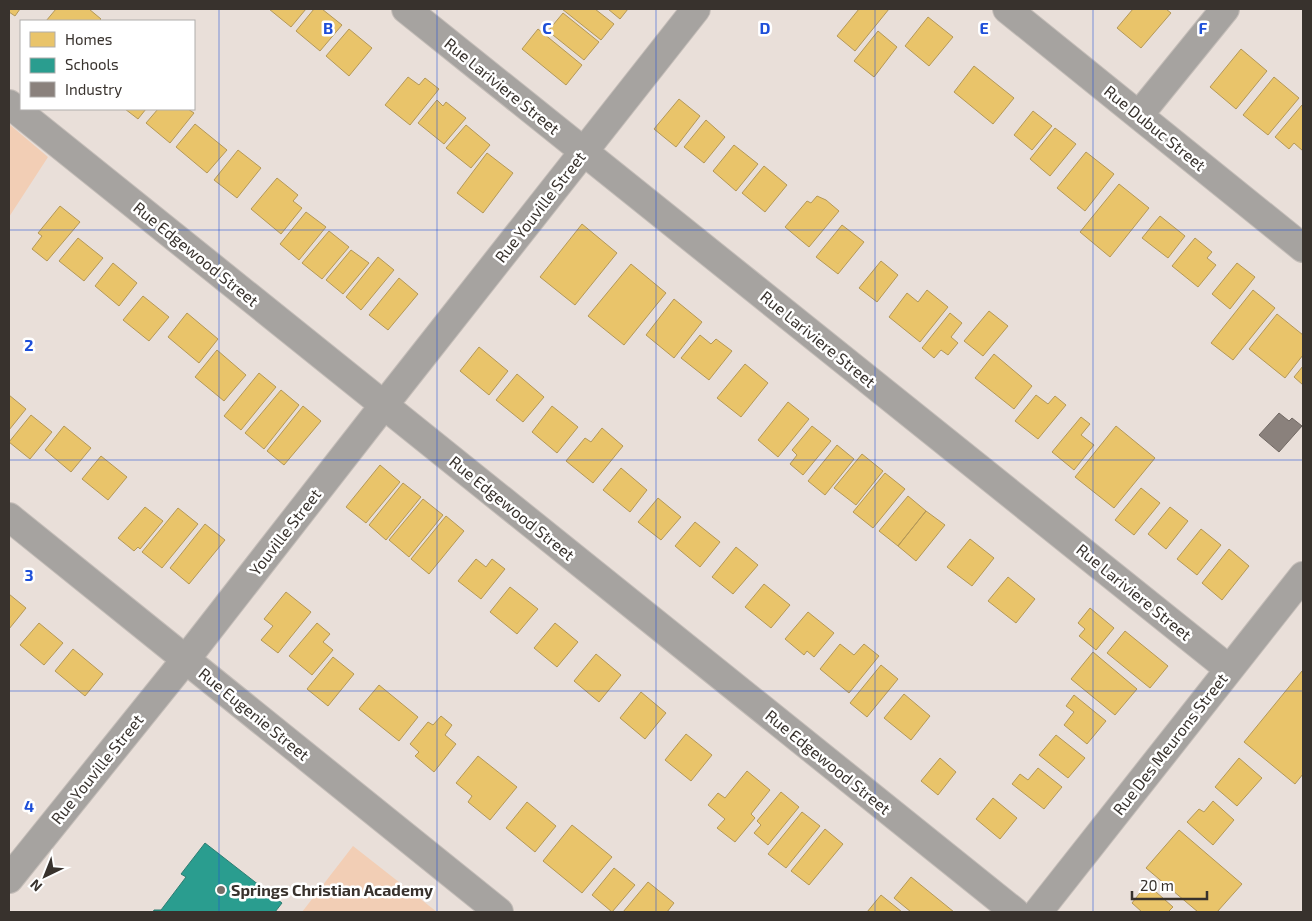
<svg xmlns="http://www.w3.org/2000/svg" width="1312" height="921" viewBox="0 0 1312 921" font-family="'Exo 2',sans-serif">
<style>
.green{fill:#f2ceb5}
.homes{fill:#e9c46a;stroke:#b49858}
.schools{fill:#2a9d8f;stroke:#2e7d72}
.industry{fill:#8a817c;stroke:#716964}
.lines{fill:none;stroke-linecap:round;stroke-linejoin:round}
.minor-casing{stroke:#c4bdb8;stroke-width:30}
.minor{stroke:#a6a3a0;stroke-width:28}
.grid{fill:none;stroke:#1d4ed8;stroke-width:1;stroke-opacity:0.55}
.poi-dot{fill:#766f69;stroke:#fff;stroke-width:2}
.labels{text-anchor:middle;stroke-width:5;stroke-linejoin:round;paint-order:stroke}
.street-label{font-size:16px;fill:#38322d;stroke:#fff}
.poi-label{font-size:16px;font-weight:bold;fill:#38322d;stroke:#fff;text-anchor:start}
.grid-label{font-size:16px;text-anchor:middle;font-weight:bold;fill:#1d4ed8;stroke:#fff;stroke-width:5;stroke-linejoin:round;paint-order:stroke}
</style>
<rect width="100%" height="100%" fill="#e9dfd9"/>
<path class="green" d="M9,124l39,33 -39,60z
M353,846l84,66h-135z"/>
<path class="homes" d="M9,9h11l-5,7 -6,-4z
M56,9h33l12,10 -2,2h-53z
M269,9h37l-15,18z
M314,9h8l20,16 -22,26 -24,-20z
M562,9h33l19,15 -13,16z
M608,9h20l-8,10z
M859,9h30l-34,42 -18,-15z
M1133,9h33l5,4 -30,35 -24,-20z
M563,13l36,29 -15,18 -36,-29z
M928,17l25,20 -24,29 -24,-20z
M349,29l23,19 -23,28 -23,-20z
M538,29l44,36 -16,20 -44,-36z
M878,31l19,16 -23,30 -20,-16z
M1241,49l26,22 -31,38 -26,-22z
M974,66l40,32 -21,26 -39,-32z
M408,77l11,8 6,-7 14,11 -29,36 -25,-20z
M1274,77l25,21 -31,37 -25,-20z
M679,99l21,17 -24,31 -22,-18z
M437,100l6,6 3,-4 20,16 -22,26 -26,-21z
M1302,105l1,1v45l-9,-8 -5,6 -14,-12z
M125,109h21l-8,10z
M158,109h30l6,4 -24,30 -24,-20z
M1033,111l19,15 -20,24 -18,-15z
M706,120l19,17 -21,26 -20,-16z
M195,124l32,26 -20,23 -31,-26z
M466,125l24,20 -19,23 -25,-20z
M1055,128l21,16 -26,32 -20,-17z
M734,145l24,19 -22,27 -23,-20z
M238,150l23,18 -24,30 -23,-18z
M1086,152l28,22 -29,37 -28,-23z
M487,153l26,20 -30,40 -26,-20z
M764,166l23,19 -22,27 -23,-19z
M277,178l21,17 -5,6 9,7 -21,26 -30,-25z
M1119,184l30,24 -39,49 -30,-25z
M817,196l9,4 13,11 -30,36 -24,-20 22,-26 4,2z
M60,206l20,16 -33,39 -15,-12 10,-13 -4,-3z
M306,212l20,15 -27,33 -19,-16z
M1160,216l25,20 -17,22 -26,-20z
M582,224l35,29 -42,52 -35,-28z
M842,225l22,17 -26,32 -22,-17z
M329,231l20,16 -27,32 -20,-16z
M78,238l25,20 -19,23 -25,-20z
M1195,238l17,14 -5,6 9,7 -18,22 -26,-21z
M351,250l18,13 -26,31 -17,-14z
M378,257l16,13 -33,40 -15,-13z
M881,261l17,14 -21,27 -18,-14z
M113,263l24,20 -18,23 -24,-20z
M1237,263l18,14 -25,32 -18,-15z
M631,264l35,29 -42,52 -36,-29z
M399,278l19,16 -30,36 -19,-15z
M927,290l21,17 -28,35 -31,-25 18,-24 11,9z
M1253,290l22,18 -42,52 -22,-17z
M143,296l26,21 -20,24 -26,-21z
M674,299l28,23 -28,36 -28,-23z
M989,311l19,15 -25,30 -19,-15z
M187,313l31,26 -19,24 -31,-26z
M950,313l12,10 -11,14 7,6 -10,12 -7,-5 -7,8 -12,-10z
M1277,314l26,21v20l-18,23 -36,-29z
M700,335l11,9 5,-5 16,12 -23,29 -28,-22z
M479,347l29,24 -19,24 -29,-24z
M217,350l29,25 -22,26 -29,-24z
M994,354l38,32 -18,23 -39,-31z
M745,364l23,19 -27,34 -24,-19z
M1303,366v19l-9,-8z
M259,373l17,14 -35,43 -17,-14z
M517,374l27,23 -21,25 -27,-22z
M281,390l18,15 -35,44 -19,-16z
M9,395l17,14 -17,21z
M1036,395l12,9 7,-8 11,9 -28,34 -23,-18z
M788,402l21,17 -31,38 -20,-17z
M303,406l18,15 -37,44 -17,-14z
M552,406l26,21 -21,26 -25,-21z
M31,415l21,17 -22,27 -21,-17z
M1081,417l9,7 -9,11 13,10 -20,25 -22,-18z
M64,426l27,22 -20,24 -26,-22z
M812,426l19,15 -28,34 -13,-11 7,-9 -5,-5z
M1116,426l39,32 -41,50 -39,-31z
M602,428l21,18 -30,37 -27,-22 19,-23 6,4z
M837,445l17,14 -29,36 -17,-14z
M862,454l21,17 -27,34 -22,-17z
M101,456l26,21 -19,23 -26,-21z
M380,465l20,17 -34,41 -20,-16z
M621,468l26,22 -17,22 -27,-22z
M885,473l20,16 -32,39 -20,-16z
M403,483l18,14 -35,43 -17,-15z
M1141,488l19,15 -26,32 -19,-15z
M908,496l18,15 -28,35 -19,-15z
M658,498l23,19 -20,23 -23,-18z
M423,499l20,16 -34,42 -20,-17z
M145,507l18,14 -23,28 -2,-2 -4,4 -16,-13z
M1170,507l18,14 -22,28 -18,-15z
M178,508l20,16 -36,44 -20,-16z
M926,511l19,14 -29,36 -18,-15z
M446,516l18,15 -35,43 -18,-15z
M695,522l25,20 -20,25 -25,-21z
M205,524l20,16 -36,44 -19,-16z
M1201,529l20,16 -24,30 -20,-16z
M970,539l24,19 -22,28 -25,-19z
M736,547l22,18 -25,29 -21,-17z
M1229,549l20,17 -27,34 -20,-17z
M476,559l10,8 6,-8 13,10 -24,30 -23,-18z
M1008,577l27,22 -19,24 -28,-22z
M764,584l26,21 -19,23 -26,-21z
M510,587l28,22 -21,25 -27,-22z
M286,592l25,20 -33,41 -17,-13 12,-14 -9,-7z
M9,594l17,14 -17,21z
M1090,608l24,20 -18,22 -17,-14 6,-7 -7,-6z
M808,612l26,21 -20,24 -7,-6 -3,4 -19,-16z
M39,623l24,20 -19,22 -24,-20z
M317,623l13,11 -7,8 10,8 -21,25 -23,-19z
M555,623l23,19 -21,25 -23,-19z
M1125,631l43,35 -18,22 -43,-35z
M840,644l14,11 10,-11 15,12 -30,37 -29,-24z
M73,649l30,25 -18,22 -30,-25z
M1093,652l44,37 -22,26 -44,-36z
M596,654l25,21 -22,27 -25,-21z
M333,657l21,17 -26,32 -21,-17z
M881,665l17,14 -31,38 -17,-14z
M1302,671l1,1v102l-8,10 -51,-42z
M379,685l39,32 -19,24 -40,-32z
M641,692l25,21 -21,26 -25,-21z
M904,694l26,22 -19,24 -27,-22z
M1074,695l32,26 -19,23 -23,-19 10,-13 -8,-6z
M441,716l11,9 -7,10 11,9 -22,28 -19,-16 4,-4 -9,-8 18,-22 5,3z
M686,734l26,21 -21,26 -26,-21z
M1056,735l29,23 -17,20 -29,-23z
M478,756l39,31 -27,33 -22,-18 4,-6 -16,-13z
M940,758l16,14 -18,23 -17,-14z
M1239,758l23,20 -25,28 -22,-19z
M1038,768l24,19 -18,22 -32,-25 8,-10 8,6z
M747,771l23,19 -19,24 4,4 -20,24 -18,-14 8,-9 -17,-14 10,-12 7,5z
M781,792l18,15 -31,38 -14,-12 7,-8 -4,-4z
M993,798l24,20 -17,21 -24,-20z
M1213,801l21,19 -21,25 -26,-23 12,-13 5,3z
M527,802l29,24 -21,26 -29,-24z
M802,812l18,14 -34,42 -18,-14z
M572,825l40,32 -30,36 -39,-32z
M825,829l18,15 -34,41 -18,-14z
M1179,830l63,54 -25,28h-19l-52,-44z
M614,868l21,17 -23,27 -20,-17z
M911,877l43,35h-43l-17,-14z
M648,882l26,21 -7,9h-44z
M1147,884l26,23 -5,5h-26l-10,-9z
M881,895l21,17h-35z"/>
<path class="schools" d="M205,843l77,60 -7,9h-122l1,-2h7l25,-33 -5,-3z"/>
<path class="industry" d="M1279,413l10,8 3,-3 10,8 -23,26 -20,-17z"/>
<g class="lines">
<g class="minor-casing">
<path id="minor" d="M406,9l823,660
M1007,9l296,239
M9,104l1006,808
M1139,115l86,-106
M9,517l490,395
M9,879l177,-220 198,-254 312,-396
M1038,912l265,-336"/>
</g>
<use href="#minor" class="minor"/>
</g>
<path class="grid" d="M219,9v903M437,9v903M656,9v903M875,9v903M1093,9v903M9,230h1294M9,460h1294M9,691h1294"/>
<circle class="poi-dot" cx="221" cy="890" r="5"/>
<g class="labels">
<g class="street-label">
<text transform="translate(502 86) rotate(39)" y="6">Rue Lariviere Street</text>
<text transform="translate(1155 128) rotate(39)" y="6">Rue Dubuc Street</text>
<text transform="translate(540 207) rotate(-52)" y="6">Rue Youville Street</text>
<text transform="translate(196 254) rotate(39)" y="6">Rue Edgewood Street</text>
<text transform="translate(818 339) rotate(39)" y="6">Rue Lariviere Street</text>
<text transform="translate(512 508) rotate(39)" y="6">Rue Edgewood Street</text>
<text transform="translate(285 532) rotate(-52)" y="6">Youville Street</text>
<text transform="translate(1134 592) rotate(39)" y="6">Rue Lariviere Street</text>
<text transform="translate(254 714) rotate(39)" y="6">Rue Eugenie Street</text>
<text transform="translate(1170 744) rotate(-52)" y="6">Rue Des Meurons Street</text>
<text transform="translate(828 762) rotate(39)" y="6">Rue Edgewood Street</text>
<text transform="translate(97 769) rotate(-51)" y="6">Rue Youville Street</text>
</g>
<g class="poi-label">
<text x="231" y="896">Springs Christian Academy</text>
</g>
</g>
<g class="grid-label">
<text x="328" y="34">B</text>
<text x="547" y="34">C</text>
<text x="765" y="34">D</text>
<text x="984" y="34">E</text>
<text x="1203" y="34">F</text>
<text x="29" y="351">2</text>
<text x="29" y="581">3</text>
<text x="29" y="812">4</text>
</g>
<rect width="1312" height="921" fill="none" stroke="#38322d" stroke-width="20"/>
<rect x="20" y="20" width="175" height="90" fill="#ffffff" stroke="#afadab"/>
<rect x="30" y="32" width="25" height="15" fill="#e9c46a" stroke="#afadab"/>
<text x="65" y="45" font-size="15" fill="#38322d">Homes</text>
<rect x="30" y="58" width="25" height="15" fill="#2a9d8f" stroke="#afadab"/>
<text x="65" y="70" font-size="15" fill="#38322d">Schools</text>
<rect x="30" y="82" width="25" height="15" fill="#8a817c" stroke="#afadab"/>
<text x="65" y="95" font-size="15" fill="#38322d">Industry</text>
<g transform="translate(45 876) rotate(223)" stroke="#ffffff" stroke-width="4" paint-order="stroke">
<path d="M0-4L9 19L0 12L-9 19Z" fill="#38322d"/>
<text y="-8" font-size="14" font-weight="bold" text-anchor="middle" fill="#38322d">N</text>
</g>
<path d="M1132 891v8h75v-8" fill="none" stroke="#38322d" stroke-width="2.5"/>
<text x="1140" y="891" font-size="15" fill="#38322d" stroke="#ffffff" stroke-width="4" paint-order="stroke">20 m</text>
</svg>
